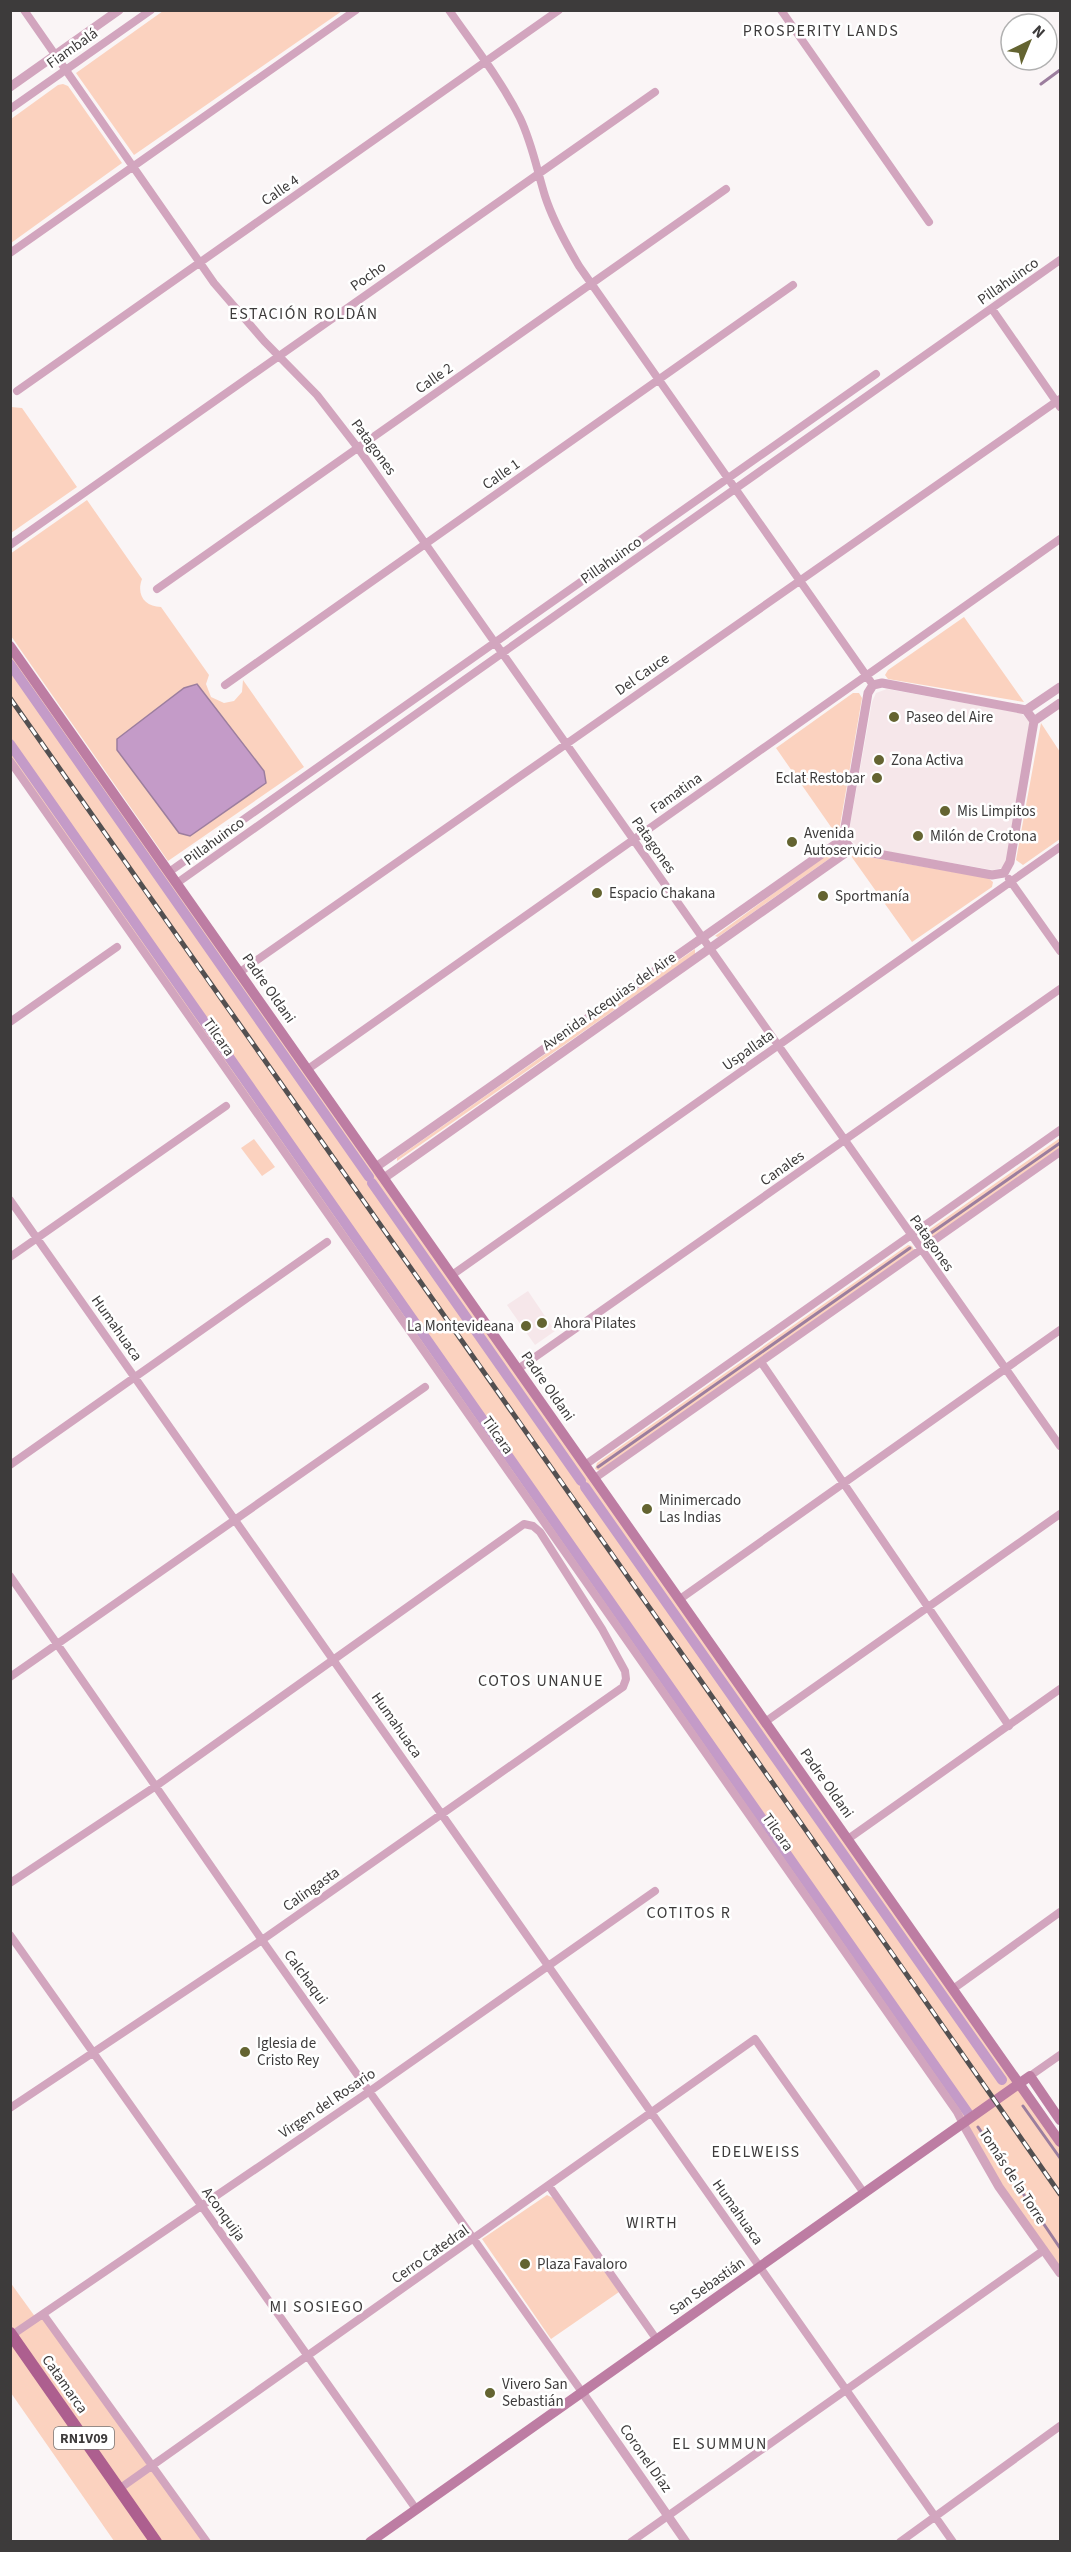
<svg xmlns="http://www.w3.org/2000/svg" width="1071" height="2552" viewBox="0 0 1071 2552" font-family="'Source Sans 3',sans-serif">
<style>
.built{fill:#f6e7ea}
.green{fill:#fbd2bf}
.water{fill:#c49bc8;stroke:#9c7e9e;stroke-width:1.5}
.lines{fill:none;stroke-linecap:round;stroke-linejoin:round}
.stream{stroke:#9c7e9e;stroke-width:3}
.canal{stroke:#c49bc8;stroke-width:10}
.minor{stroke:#d2a5be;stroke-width:8}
.tertiary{stroke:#d2a5be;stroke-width:9}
.secondary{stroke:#bd7da3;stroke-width:10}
.primary{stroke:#ad5f8f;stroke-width:12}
.rail-casing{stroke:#535051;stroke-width:5}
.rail{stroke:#fff;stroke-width:3;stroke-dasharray:9;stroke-linecap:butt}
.poi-dot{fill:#646431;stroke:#fff;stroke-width:2}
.labels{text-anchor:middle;stroke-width:5;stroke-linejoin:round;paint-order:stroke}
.shield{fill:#fff;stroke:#777676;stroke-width:1.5}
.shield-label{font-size:14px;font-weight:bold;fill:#3d3b3b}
.street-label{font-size:15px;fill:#3d3b3b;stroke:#fff}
.poi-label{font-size:15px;fill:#3d3b3b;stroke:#fff;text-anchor:start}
.neighbourhood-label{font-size:16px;letter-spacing:1.5px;fill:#3d3b3b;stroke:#fff}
</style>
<rect width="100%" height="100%" fill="#faf5f6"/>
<path class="built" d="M887,689l134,24 9,9 -22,136 -6,10 -9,2 -128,-22 -8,-2 -6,-6 -2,-9 23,-129 4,-9z
M528,1291l27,40 -20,14 -28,-40z"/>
<path class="green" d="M163,11v-1l179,1 -208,144 -58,-82z
M63,84l5,2 54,77 -111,80v-124l47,-34z
M11,407l11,1 55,79 -66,46z
M87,500l55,79c-6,16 3,28 19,28l48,68 -3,9 5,13 13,6 10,-2 8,-9 1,-12 61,87 -136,94 -157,-225 -1,-82z
M964,617l60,85 -136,-23 -3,-4 3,-5z
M10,646l1050,1496v131l-61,-86 -42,-75 -946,-1351z
M853,693h6l3,5 -24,139 -62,-89z
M1041,723l19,29v87l-37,26 -7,-5z
M836,848l4,1 -1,3 -121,85 -3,-1z
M857,855l131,23 5,4 -1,5 -80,55 -61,-86z
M695,949v5l-298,207v-3z
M1060,1138v11l-134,94 -5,-2 2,-7z
M254,1139l21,28 -13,9 -21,-28z
M908,1245l4,1 2,4 -314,221 -5,-2 2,-6z
M547,2195l6,3 66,94 -68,47 -69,-100z
M10,2282l26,36 7,-4 164,227h-93l-103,-148z"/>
<path class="water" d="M197,684l67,87 2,12 -76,53 -11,-3 -62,-83v-11l67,-51z"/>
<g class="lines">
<path class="stream" d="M1041,84l19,-14
M924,1238l136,-95
M598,1467l312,-219
M1023,2106l37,52
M978,2127l82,121"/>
<path class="canal" d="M10,664l359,513
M10,744l958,1369
M372,1183l209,298
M585,1487l417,593"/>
<path class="minor" d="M24,10l190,273 50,58 53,54 41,53 702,998
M449,10c25,36 52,70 71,108 12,25 17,52 25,78 8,25 21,48 34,70l294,419
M781,10l148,212
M10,109l141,-99
M10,253l346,-243
M992,309l68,98
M17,391l542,-381
M10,545l645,-453
M157,589l569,-400
M225,685l568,-400
M10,761c316,451 632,900 947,1351l6,12
M169,872l707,-498
M1009,879l51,72
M177,883c293,-209 590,-415 883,-623
M240,972l820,-573
M10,1022l107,-75
M308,1069l752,-530
M10,1200l943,1342
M10,1257l216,-151
M452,1275l608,-428
M761,1362l248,364
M518,1369l542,-380
M10,1465l317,-223
M585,1465l475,-335
M595,1478l465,-326
M10,1576l252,364 320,452
M680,1599l380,-269
M10,1677l415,-290
M765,1722l295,-208
M848,1839l212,-150
M10,1883l146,-97 368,-262 9,2 7,6 62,97 23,42 1,8 -3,8 -361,253 -252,168
M10,1935l406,574
M953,1989l107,-77
M1030,2076l30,-21
M549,2186l108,154
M43,2314l164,228
M12,2335l358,-244 285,-200
M119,2489l636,-450 109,154
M631,2542l413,-292
M900,2542l160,-116"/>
<path class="tertiary" d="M10,87l109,-77
M1026,710l34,-23
M848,845l3,4 141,26 12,-2 6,-11 24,-141 26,-18
M376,1167l467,-328 25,-146 5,-8 9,-2 144,27 8,11
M384,1178l467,-329
M963,2124l36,63 61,86
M582,2392l104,150"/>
<path class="secondary" d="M10,646l1050,1496
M370,2542l660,-466 30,44"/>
<path class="primary" d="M10,2333l146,209"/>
<g class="rail-casing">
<path id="rail" d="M10,698c350,499 702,996 1050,1496"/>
</g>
<use href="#rail" class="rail"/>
</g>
<g class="poi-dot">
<circle cx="894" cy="717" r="6"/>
<circle cx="879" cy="760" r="6"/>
<circle cx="877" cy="778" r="6"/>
<circle cx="945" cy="811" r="6"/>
<circle cx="918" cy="836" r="6"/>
<circle cx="792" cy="842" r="6"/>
<circle cx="597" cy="893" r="6"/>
<circle cx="823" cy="896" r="6"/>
<circle cx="542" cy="1323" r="6"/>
<circle cx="526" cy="1326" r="6"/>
<circle cx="647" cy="1509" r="6"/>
<circle cx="245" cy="2052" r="6"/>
<circle cx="525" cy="2264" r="6"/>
<circle cx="490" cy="2393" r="6"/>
</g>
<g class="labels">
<rect class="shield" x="54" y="2427" width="60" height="22" rx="4.5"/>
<g class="shield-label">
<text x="84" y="2443">RN1V09</text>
</g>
<g class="street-label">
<text transform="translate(72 48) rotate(-35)" y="5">Fiambalá</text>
<text transform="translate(280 190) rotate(-35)" y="5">Calle 4</text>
<text transform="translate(368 276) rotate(-35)" y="5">Pocho</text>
<text transform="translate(1008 281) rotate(-35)" y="5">Pillahuinco</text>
<text transform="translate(434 378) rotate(-35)" y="5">Calle 2</text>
<text transform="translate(374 447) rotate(54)" y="5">Patagones</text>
<text transform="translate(501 474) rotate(-35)" y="5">Calle 1</text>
<text transform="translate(611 560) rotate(-35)" y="5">Pillahuinco</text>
<text transform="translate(642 674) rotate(-35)" y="5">Del Cauce</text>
<text transform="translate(676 793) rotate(-35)" y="5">Famatina</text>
<text transform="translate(214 841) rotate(-36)" y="5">Pillahuinco</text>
<text transform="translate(654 845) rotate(55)" y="5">Patagones</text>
<text transform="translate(269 988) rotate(55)" y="5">Padre Oldani</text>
<text transform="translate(609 1001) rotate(-35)" y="5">Avenida Acequias del Aire</text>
<text transform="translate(219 1037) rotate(55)" y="5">Tilcara</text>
<text transform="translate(748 1050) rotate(-35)" y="5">Uspallata</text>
<text transform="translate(782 1168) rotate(-35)" y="5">Canales</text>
<text transform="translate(932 1243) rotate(55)" y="5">Patagones</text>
<text transform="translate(117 1328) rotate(55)" y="5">Humahuaca</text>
<text transform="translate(548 1386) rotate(55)" y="5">Padre Oldani</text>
<text transform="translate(498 1435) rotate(55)" y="5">Tilcara</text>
<text transform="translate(397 1725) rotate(55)" y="5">Humahuaca</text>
<text transform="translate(827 1783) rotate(55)" y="5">Padre Oldani</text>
<text transform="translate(778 1832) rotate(55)" y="5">Tilcara</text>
<text transform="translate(311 1889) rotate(-35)" y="5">Calingasta</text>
<text transform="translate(306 1977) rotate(54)" y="5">Calchaqui</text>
<text transform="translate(327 2103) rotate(-34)" y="5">Virgen del Rosario</text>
<text transform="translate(1013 2176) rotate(57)" y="5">Tomás de la Torre</text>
<text transform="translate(738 2212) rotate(55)" y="5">Humahuaca</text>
<text transform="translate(224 2214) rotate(54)" y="5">Aconquija</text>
<text transform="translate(430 2254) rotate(-35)" y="5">Cerro Catedral</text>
<text transform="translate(707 2286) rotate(-35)" y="5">San Sebastián</text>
<text transform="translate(65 2384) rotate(55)" y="5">Catamarca</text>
<text transform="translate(646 2458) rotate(55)" y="5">Coronel Díaz</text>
</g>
<g class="poi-label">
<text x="906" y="722">Paseo del Aire</text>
<text x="891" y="765">Zona Activa</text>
<text x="865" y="783" text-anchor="end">Eclat Restobar</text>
<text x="957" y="816">Mis Limpitos</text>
<text x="804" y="838">Avenida<tspan x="804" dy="17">Autoservicio</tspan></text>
<text x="930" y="841">Milón de Crotona</text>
<text x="609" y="898">Espacio Chakana</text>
<text x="835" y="901">Sportmanía</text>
<text x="554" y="1328">Ahora Pilates</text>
<text x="514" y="1331" text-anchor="end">La Montevideana</text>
<text x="659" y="1505">Minimercado<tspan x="659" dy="17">Las Indias</tspan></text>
<text x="257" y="2048">Iglesia de<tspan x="257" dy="17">Cristo Rey</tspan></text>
<text x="537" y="2269">Plaza Favaloro</text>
<text x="502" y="2389">Vivero San<tspan x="502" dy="17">Sebastián</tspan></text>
</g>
<g class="neighbourhood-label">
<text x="821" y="36">PROSPERITY LANDS</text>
<text x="304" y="319">ESTACIÓN ROLDÁN</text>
<text x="541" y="1686">COTOS UNANUE</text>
<text x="689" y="1918">COTITOS R</text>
<text x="756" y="2157">EDELWEISS</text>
<text x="652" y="2228">WIRTH</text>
<text x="317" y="2312">MI SOSIEGO</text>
<text x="720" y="2449">EL SUMMUN</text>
</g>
</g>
<rect width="1071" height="2552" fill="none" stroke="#3d3b3b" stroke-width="24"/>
<g transform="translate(1029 42) rotate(43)"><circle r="28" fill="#ffffff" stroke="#b1b1b1" stroke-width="1.5"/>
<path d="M0-4.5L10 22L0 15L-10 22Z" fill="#646431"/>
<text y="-9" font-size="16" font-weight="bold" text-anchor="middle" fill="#3d3b3b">N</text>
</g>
</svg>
